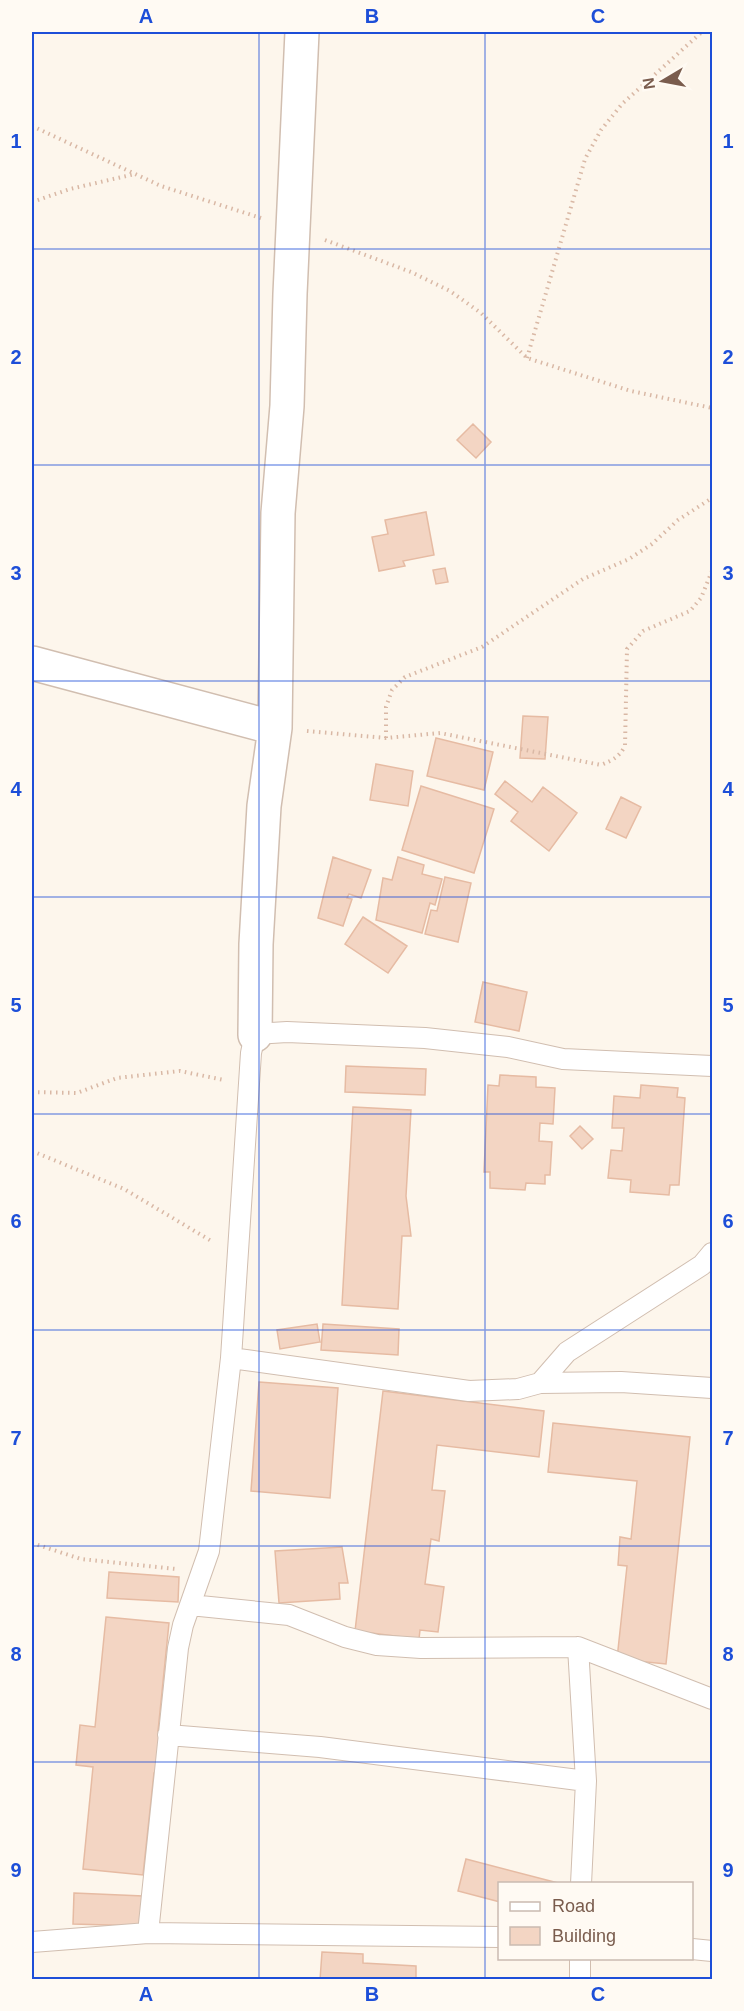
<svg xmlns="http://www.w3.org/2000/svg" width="744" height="2011" viewBox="0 0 744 2011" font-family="Arial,sans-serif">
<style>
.building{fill:#f3d5c3;stroke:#e6bba3;stroke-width:1.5}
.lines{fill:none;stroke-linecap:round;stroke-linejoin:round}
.lane-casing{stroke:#d1beb0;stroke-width:22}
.street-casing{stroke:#d1beb0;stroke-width:36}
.path{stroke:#d9b8a5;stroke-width:4;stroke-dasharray:1.5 4.5;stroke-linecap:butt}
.lane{stroke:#fff;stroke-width:20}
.street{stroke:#fff;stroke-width:33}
.grid{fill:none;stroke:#1d4ed8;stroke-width:1.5;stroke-opacity:0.55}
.neatline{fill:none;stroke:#1d4ed8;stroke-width:2}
.grid-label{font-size:20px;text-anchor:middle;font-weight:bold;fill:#1d4ed8}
</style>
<rect width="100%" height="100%" fill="#fdf6ec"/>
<path class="building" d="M473,424l18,18 -15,16 -19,-18z
M426,512l8,43 -31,6 2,5 -26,5 -7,-34 16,-3 -3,-14z
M445,568l3,14 -12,2 -3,-14z
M523,716l25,1 -3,42 -25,-1z
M436,738l57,14 -9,38 -57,-14z
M376,764l37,7 -5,35 -38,-6z
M505,781l27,21 11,-15 34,26 -28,38 -38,-30 7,-9 -23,-18z
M421,786l73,23 -20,64 -72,-23z
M621,797l20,10 -15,31 -20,-9z
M333,857l38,13 -10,28 -12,-4 -2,4 5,1 -9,27 -25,-8z
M398,857l26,8 -2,9 20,5 -7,26 -5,-2 -8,30 -46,-13 7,-42 9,2z
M445,877l26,6 -13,59 -33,-8 6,-24 6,1z
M363,917l44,29 -19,27 -43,-29z
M483,982l44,10 -8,39 -44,-9z
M346,1066l80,3 -1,26 -80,-3z
M500,1075l36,2v10l19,1 -2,36 -13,-1 -1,18 13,1 -2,33h-5v9l-19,-1 -1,7 -35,-2v-16h-6l4,-87 11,1z
M641,1085l37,3 -1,9 8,1 -6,87h-9l-1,10 -39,-3 1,-12 -23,-2 3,-28 11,1 2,-23h-12l2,-32 26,2z
M353,1107l58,3 -5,86 5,40h-9l-4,73 -56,-4z
M580,1126l13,13 -11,10 -12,-13z
M317,1324l3,18 -40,7 -3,-19z
M323,1324l76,5 -1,26 -77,-5z
M259,1382l79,6 -8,110 -79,-7z
M383,1391l161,20 -5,46 -102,-12 -5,45 13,1 -6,50 -8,-2 -6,45 19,3 -6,45 -18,-2 -1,9 -64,-8z
M553,1423l137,14 -24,227 -49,-5 10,-93 -9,-1 2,-28 11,2 6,-58 -89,-9z
M342,1547l6,36h-9l1,16 -61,4 -4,-52z
M109,1572l70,5 -1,25 -71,-4z
M106,1617l63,6 -11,108 17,2 -4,41 -17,-1 -11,102 -60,-6 10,-102 -17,-2 4,-40 15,2z
M466,1859l96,25h-62v18l-42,-11z
M74,1893l69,3 -1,30 -69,-2z
M322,1952l41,2v9l53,3v14h-96z"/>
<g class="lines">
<g class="lane-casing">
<path id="lane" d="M231,1358l238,33 49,-2 22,-6 27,-31 135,-87 10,-12
M540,1383l81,-1 91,6
M190,1605l99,10 56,22 32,8 44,3 157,-1 134,52
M578,1647l8,134 -5,103
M168,1735l152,12 266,34
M148,1933l30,-285 5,-23 26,-74 22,-193 20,-305 4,-19 32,-2 138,6 83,9 55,12 149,7
M32,1942l116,-9 352,4
M692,1949l20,2
M580,1958v22"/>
</g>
<g class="street-casing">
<path id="street" d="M32,663l243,65
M255,1035l1,-91 8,-138 11,-78 3,-215 9,-107 3,-112 12,-262"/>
</g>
<path class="path" d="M32,126l129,60 100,32
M32,202l38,-13 65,-15
M325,240l86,32 39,19 31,22 46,45 104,33 81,17
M527,358l58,-199 16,-29 21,-26 80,-72
M307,731l79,7 54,-5 161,32c12,-5 18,-8 24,-19l2,-97 16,-18 47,-20 11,-13 11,-27
M386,738v-31l6,-17 13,-13 77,-30 101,-68 46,-20 23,-15 26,-24 34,-22
M32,1092l45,1 40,-15 63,-7 44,9
M32,1151l92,38 89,53
M32,1543l49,16 95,10"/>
<use href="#lane" class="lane"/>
<use href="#street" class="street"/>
</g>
<path class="grid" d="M259,32v1948M485,32v1948M32,249h680M32,465h680M32,681h680M32,897h680M32,1114h680M32,1330h680M32,1546h680M32,1762h680"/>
<rect width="744" height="2011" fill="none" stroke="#fffaf3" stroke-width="66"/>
<rect x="498" y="1882" width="195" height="78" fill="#fffaf3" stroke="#cabbb1" stroke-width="1.5"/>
<rect x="510" y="1902" width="30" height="9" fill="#ffffff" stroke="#cabbb1" stroke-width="1.5"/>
<text x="552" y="1912" font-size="18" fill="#7a5c4d">Road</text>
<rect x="510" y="1927" width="30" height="18" fill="#f3d5c3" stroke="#cabbb1" stroke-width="1.5"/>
<text x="552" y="1942" font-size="18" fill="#7a5c4d">Building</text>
<g transform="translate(663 81) rotate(260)" stroke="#fffaf3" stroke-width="4.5" paint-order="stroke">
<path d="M0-4.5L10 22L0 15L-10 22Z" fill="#7a5c4d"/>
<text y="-9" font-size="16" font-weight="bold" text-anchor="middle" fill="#7a5c4d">N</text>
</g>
<rect x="33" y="33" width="678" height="1945" class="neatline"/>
<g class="grid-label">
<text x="146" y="23">A</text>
<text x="372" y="23">B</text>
<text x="598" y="23">C</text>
<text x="16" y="148">1</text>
<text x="728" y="148">1</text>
<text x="16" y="364">2</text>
<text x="728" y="364">2</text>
<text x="16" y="580">3</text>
<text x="728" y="580">3</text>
<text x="16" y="796">4</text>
<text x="728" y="796">4</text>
<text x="16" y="1012">5</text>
<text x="728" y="1012">5</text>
<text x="16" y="1228">6</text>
<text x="728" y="1228">6</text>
<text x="16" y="1445">7</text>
<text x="728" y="1445">7</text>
<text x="16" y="1661">8</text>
<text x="728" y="1661">8</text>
<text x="16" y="1877">9</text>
<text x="728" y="1877">9</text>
<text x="146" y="2001">A</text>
<text x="372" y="2001">B</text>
<text x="598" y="2001">C</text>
</g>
</svg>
